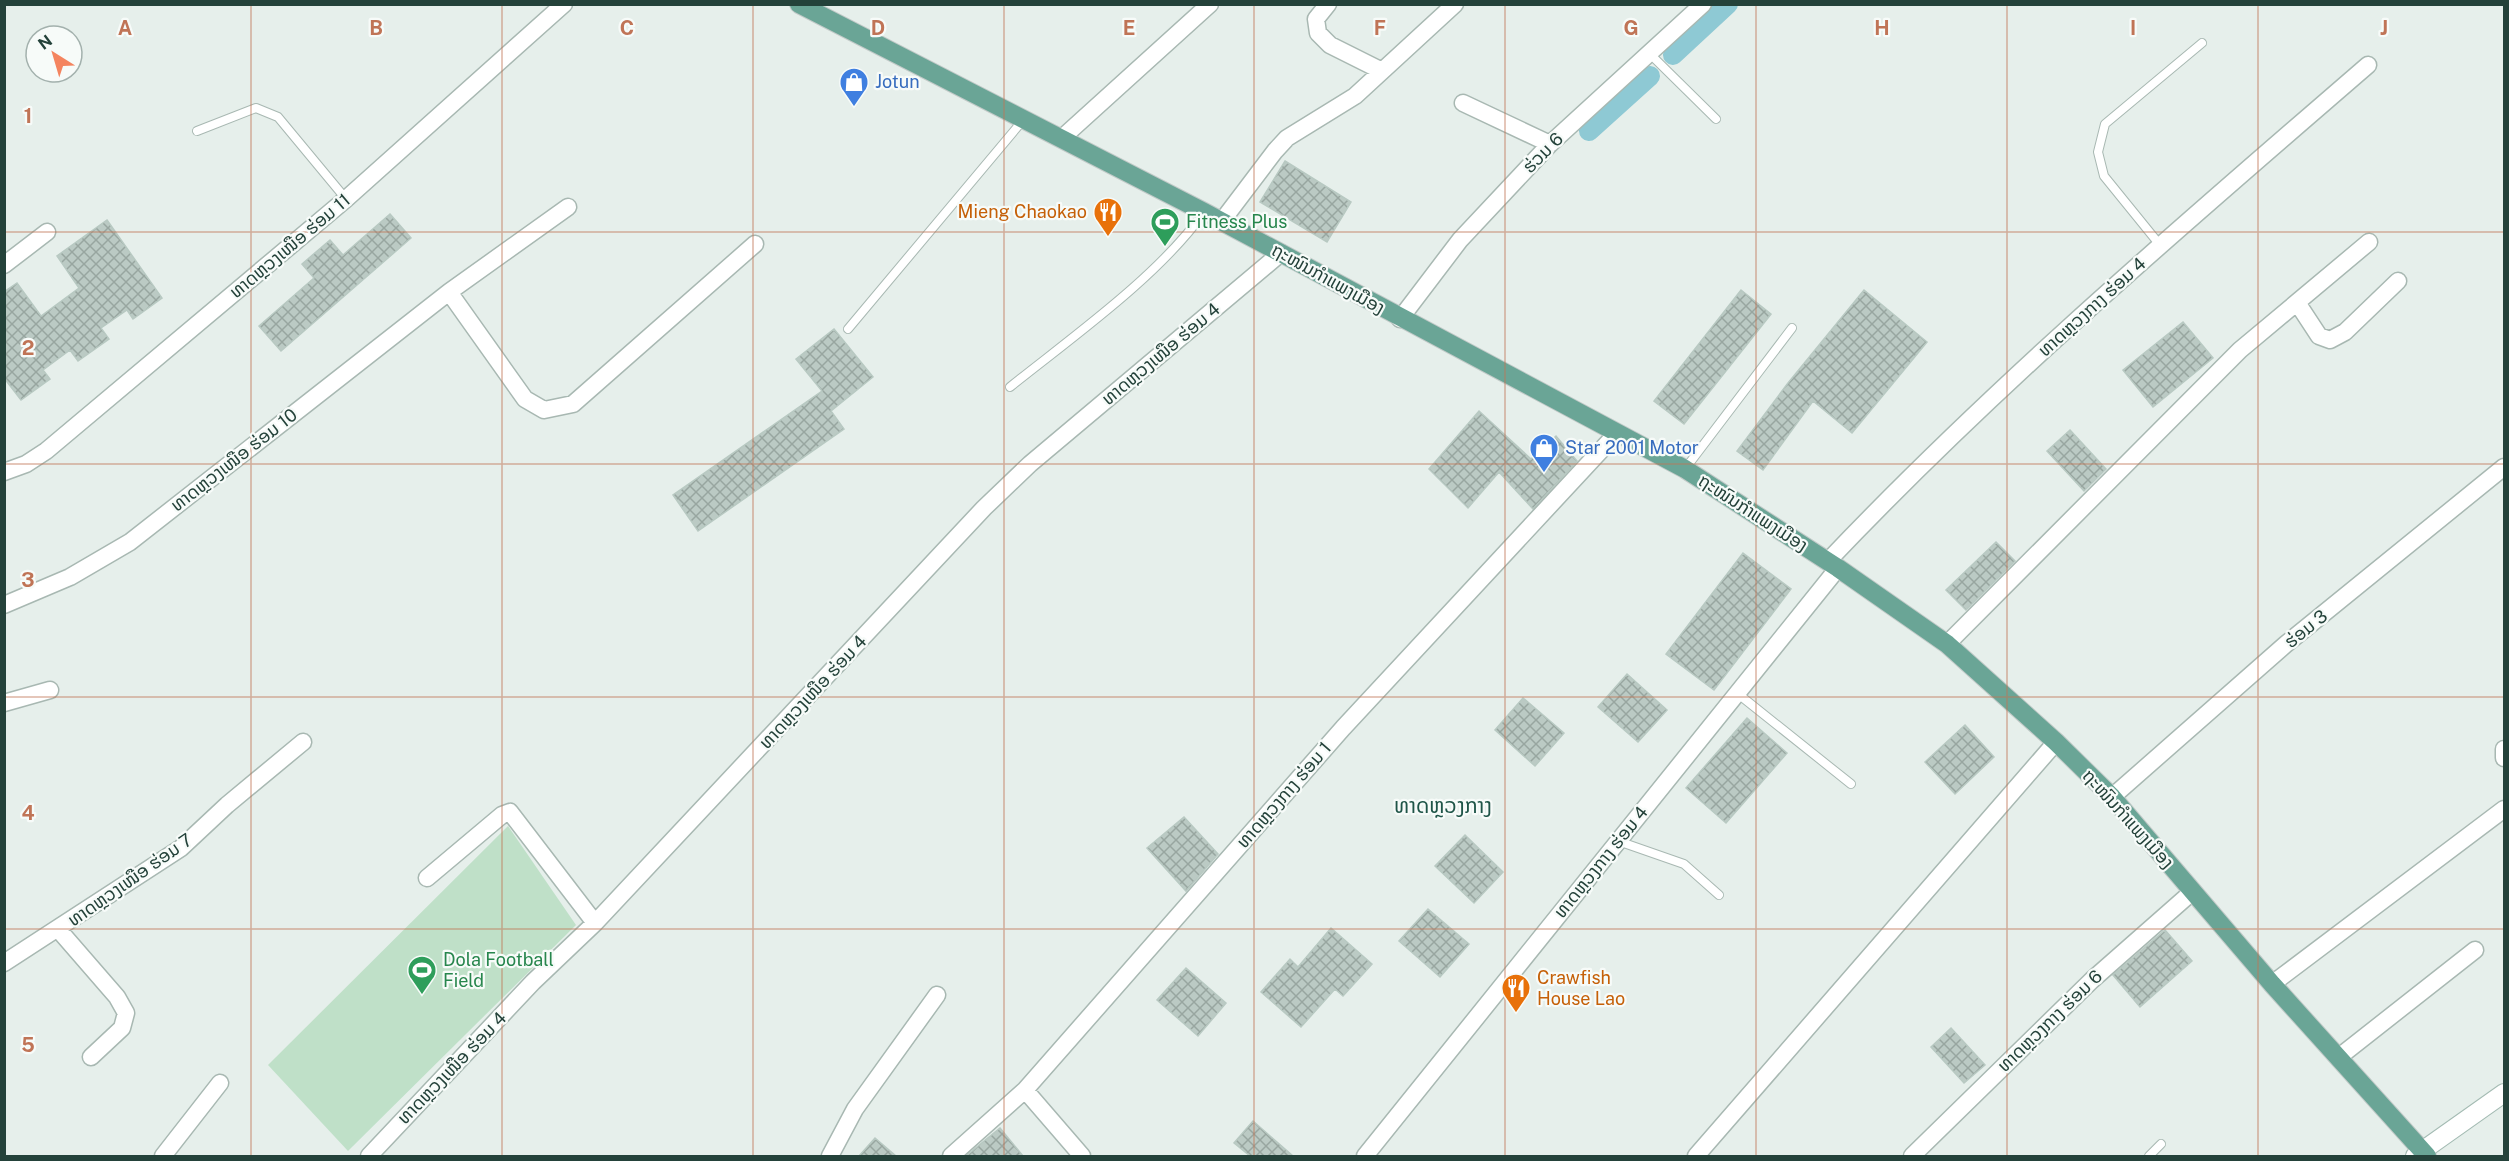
<svg xmlns="http://www.w3.org/2000/svg" width="2509" height="1161" viewBox="0 0 2509 1161" font-family="'Public Sans','Noto Sans Lao',sans-serif">
<style>
.grass{fill:#bfe0c8}
.lines{fill:none;stroke-linecap:round;stroke-linejoin:round}
.canal{stroke:#8ec9d4;stroke-width:20}
.building{fill:url(#building-cross-hatch);stroke:#b8c9c2;stroke-width:1.5}
.lane-casing{stroke:#a8b8b2;stroke-width:10}
.street-casing{stroke:#a8b8b2;stroke-width:19}
.secondary-casing{stroke:#a4bbb3;stroke-width:20}
.primary-casing{stroke:#c2cac8;stroke-width:20}
.lane{stroke:#fff;stroke-width:8}
.street{stroke:#fff;stroke-width:16}
.secondary{stroke:#fff;stroke-width:18}
.primary{stroke:#6aa596;stroke-width:18}
.grid{fill:none;stroke:#c07456;stroke-width:1.5;stroke-opacity:0.55}
.labels{text-anchor:middle;stroke-width:4.5;stroke-linejoin:round;paint-order:stroke}
.shop-label{font-size:18px;fill:#366cbe;stroke:#f7fbf9;text-anchor:start}
.street-label{font-size:18px;fill:#24423a;stroke:#f7fbf9}
.food-label{font-size:18px;fill:#c56008;stroke:#f7fbf9;text-anchor:end}
.leisure-label{font-size:18px;fill:#27864d;stroke:#f7fbf9;text-anchor:start}
.quarter-label{font-size:21px;fill:#1f5548;stroke:#f7fbf9}
.grid-label{font-size:20px;text-anchor:middle;font-weight:bold;fill:#c07456;stroke:#f7fbf9;stroke-width:4.5;stroke-linejoin:round;paint-order:stroke}
</style>
<defs>
<pattern id="building-cross-hatch" width="8" height="8" patternUnits="userSpaceOnUse" patternTransform="scale(1.5)"><rect width="8" height="8" fill="#bbcac4"/><path d="M0 0l8 8M0 8l8-8" fill="none" stroke="#98a6a0"/></pattern>
</defs>
<rect width="100%" height="100%" fill="#e6efeb"/>
<path class="grass" d="M508,826l68,99 -228,226 -80,-86z"/>
<g class="lines">
<path class="canal" d="M1673,55l55,-51
M1589,131l61,-55"/>
</g>
<path class="building" d="M1285,161l66,41 -24,40 -67,-40z
M390,214l21,24 -130,113 -22,-25 55,-48 -12,-14 28,-24 13,15z
M107,220l55,78 -29,21 -6,-9 -26,18 8,11 -31,22 -8,-11 -27,20 7,9 -29,21 -17,-22v-86l13,-9 24,33 38,-28 -22,-32z
M1741,290l30,24 -87,110 -30,-23z
M1864,290l63,52 -75,91 -39,-32 -50,69 -26,-19 51,-68z
M2183,322l30,36 -60,49 -30,-37z
M834,329l39,48 -42,34 13,18 -146,102 -25,-36 149,-104 -26,-32z
M1479,411l52,48 25,-23 21,25 -44,48 -34,-37 -31,36 -39,-39z
M2070,430l36,39 -22,22 -37,-40z
M1996,542l19,19 -49,49 -20,-20z
M1743,553l48,36 -77,101 -48,-36z
M1627,674l40,36 -29,32 -40,-35z
M1523,698l41,35 -29,33 -40,-36z
M1747,718l40,35 -61,70 -40,-35z
M1965,725l29,32 -39,37 -30,-32z
M1184,817l34,37 -32,37 -39,-43z
M1465,835l38,37 -29,31 -39,-37z
M1428,909l41,35 -29,33 -41,-36z
M1331,928l41,36 -29,32 -8,-7 -34,38 -40,-35 29,-33 8,8z
M2165,930l27,31 -52,46 -27,-32z
M1186,968l40,35 -28,33 -41,-36z
M1951,1028l34,37 -21,18 -33,-36z
M1253,1121l40,35h-43l-16,-13z
M1000,1128l23,28h-57l18,-15z
M875,1138l21,18h-37z"/>
<g class="lines">
<g class="lane-casing">
<path id="lane" d="M1649,53l67,66
M197,131l59,-23 22,9 68,82
M2160,245l-56,-69 -6,-24 7,-28 97,-81
M848,329l176,-210
M1010,387c61,-49 149,-111 194,-175
M1685,469l107,-141
M1737,693l114,91
M1618,841l66,23 35,31
M2149,1156l12,-12"/>
</g>
<g class="street-casing">
<path id="street" d="M1328,4l-12,15 2,14 12,12 52,26
M1463,103l87,41
M1062,138l148,-134
M1222,221l53,-70 12,-13 68,-42 100,-92
M4,265l43,-33
M449,292l76,107 19,11 29,-6 182,-160
M2298,304l21,32 11,4 15,-8 53,-51
M1400,319l60,-79 90,-96 153,-140
M4,472l22,-8 20,-13 300,-252 218,-195
M1828,561c168,-177 355,-336 540,-496
M4,605l66,-28 60,-35 319,-250 119,-85
M1947,644l293,-294 129,-108
M4,703l46,-13
M2504,749v9
M2112,797l174,-153 218,-177
M427,878l75,-63 8,-3 85,111
M58,929l59,68 9,16 -4,15 -31,29
M4,963l177,-115 46,-43 76,-63
M2272,984l232,-175
M2339,1057l136,-107
M1025,1090l57,66
M163,1156l57,-73
M369,1156l164,-174 62,-59 389,-415 46,-44 251,-211
M830,1156l25,-47 82,-114
M951,1156l74,-66 318,-362 274,-295
M1365,1156l473,-588
M1696,1156l360,-414
M1912,1156l180,-176 100,-88"/>
</g>
<g class="secondary-casing">
<path id="secondary" d="M2415,1156l89,-63"/>
</g>
<g class="primary-casing">
<path id="primary" d="M799,4l405,208 481,257 153,99 109,76 109,98 56,55 160,187 155,172"/>
</g>
<use href="#lane" class="lane"/>
<use href="#street" class="street"/>
<use href="#secondary" class="secondary"/>
<use href="#primary" class="primary"/>
</g>
<path class="grid" d="M251,4v1152M502,4v1152M753,4v1152M1004,4v1152M1254,4v1152M1505,4v1152M1756,4v1152M2007,4v1152M2258,4v1152M4,232h2500M4,464h2500M4,697h2500M4,929h2500"/>
<defs>
<g id="shop-pin" transform="scale(1.5)"><path d="M0 17L-7.5 6A9.5 9.5 0 1 1 7.5 6Z" fill="#3f7fe0" stroke="#f7fbf9"/><path d="M-5-2.5h2.3a2.7 3.5 0 0 1 5.4 0H5L5.5 6h-11ZM-1.5-2.5h3a1.5 2.3 0 0 0-3 0Z" fill="#fff"/></g>
<g id="restaurant-pin" transform="scale(1.5)"><path d="M0 17L-7.5 6A9.5 9.5 0 1 1 7.5 6Z" fill="#e8710a" stroke="#f7fbf9"/><path d="M-5-6h1v4h1v-4h1v4h1v-4h1v5L-1.5 .5V6h-2V.5L-5-1ZM5-6V6H3V1.5H1.5Q1.5-4 5-6Z" fill="#fff"/></g>
<g id="stadium-pin" transform="scale(1.5)"><path d="M0 17L-7.5 6A9.5 9.5 0 1 1 7.5 6Z" fill="#2e9e5b" stroke="#f7fbf9"/><path d="M0-5a6.5 5 0 1 0 0 10a6.5 5 0 1 0 0-10ZM-3.5-1.8h7v3.6h-7Z" fill="#fff"/></g>
</defs>
<g fill-rule="evenodd">
<use href="#shop-pin" x="854" y="82"/>
<use href="#restaurant-pin" x="1108" y="212"/>
<use href="#stadium-pin" x="1165" y="222"/>
<use href="#shop-pin" x="1544" y="448"/>
<use href="#stadium-pin" x="422" y="970"/>
<use href="#restaurant-pin" x="1516" y="988"/>
</g>
<g class="labels">
<g class="shop-label">
<text x="875" y="88">Jotun</text>
<text x="1565" y="454">Star 2001 Motor</text>
</g>
<g class="street-label">
<text transform="translate(1543 153) rotate(-45)" y="6">ຮ່ວມ 6</text>
<text transform="translate(290 246) rotate(-40)" y="6">ທາດຫຼວງເໜືອ ຮ່ອມ 11</text>
<text transform="translate(1328 279) rotate(29)" y="6">ຖະໜົນກຳແພງເມືອງ</text>
<text transform="translate(2092 307) rotate(-42)" y="6">ທາດຫຼວງກາງ ຮ່ອມ 4</text>
<text transform="translate(1161 354) rotate(-40)" y="6">ທາດຫຼວງເໜືອ ຮ່ອມ 4</text>
<text transform="translate(234 460) rotate(-38)" y="6">ທາດຫຼວງເໜືອ ຮ່ອມ 10</text>
<text transform="translate(1753 513) rotate(33)" y="6">ຖະໜົນກຳແພງເມືອງ</text>
<text transform="translate(2306 629) rotate(-39)" y="6">ຮ່ອມ 3</text>
<text transform="translate(813 692) rotate(-47)" y="6">ທາດຫຼວງເໜືອ ຮ່ອມ 4</text>
<text transform="translate(1284 795) rotate(-49)" y="6">ທາດຫຼວງກາງ ຮ່ອມ 1</text>
<text transform="translate(2128 819) rotate(48)" y="6">ຖະໜົນກຳແພງເມືອງ</text>
<text transform="translate(1601 862) rotate(-51)" y="6">ທາດຫຼວງກາງ ຮ່ອມ 4</text>
<text transform="translate(130 880) rotate(-35)" y="6">ທາດຫຼວງເໜືອ ຮ່ອມ 7</text>
<text transform="translate(2050 1021) rotate(-44)" y="6">ທາດຫຼວງກາງ ຮ່ອມ 6</text>
<text transform="translate(452 1068) rotate(-46)" y="6">ທາດຫຼວງເໜືອ ຮ່ອມ 4</text>
</g>
<g class="food-label">
<text x="1087" y="218">Mieng Chaokao</text>
<text x="1537" y="984" text-anchor="start">Crawfish<tspan x="1537" dy="21">House Lao</tspan></text>
</g>
<g class="leisure-label">
<text x="1186" y="228">Fitness Plus</text>
<text x="443" y="966">Dola Football<tspan x="443" dy="21">Field</tspan></text>
</g>
<g class="quarter-label">
<text x="1443" y="813">ທາດຫຼວງກາງ</text>
</g>
</g>
<g class="grid-label">
<text x="125" y="35">A</text>
<text x="376" y="35">B</text>
<text x="627" y="35">C</text>
<text x="878" y="35">D</text>
<text x="1129" y="35">E</text>
<text x="1380" y="35">F</text>
<text x="1631" y="35">G</text>
<text x="1882" y="35">H</text>
<text x="2133" y="35">I</text>
<text x="2384" y="35">J</text>
<text x="28" y="123">1</text>
<text x="28" y="355">2</text>
<text x="28" y="587">3</text>
<text x="28" y="820">4</text>
<text x="28" y="1052">5</text>
</g>
<rect width="2509" height="1161" fill="none" stroke="#24423a" stroke-width="12"/>
<g transform="translate(54 54) rotate(323)"><circle r="28" fill="#f7fbf9" stroke="#a3b1ad" stroke-width="1.5"/>
<path d="M0-4.5L10 22L0 15L-10 22Z" fill="#f4845f"/>
<text y="-9" font-size="16" font-weight="bold" text-anchor="middle" fill="#24423a">N</text>
</g>
</svg>
